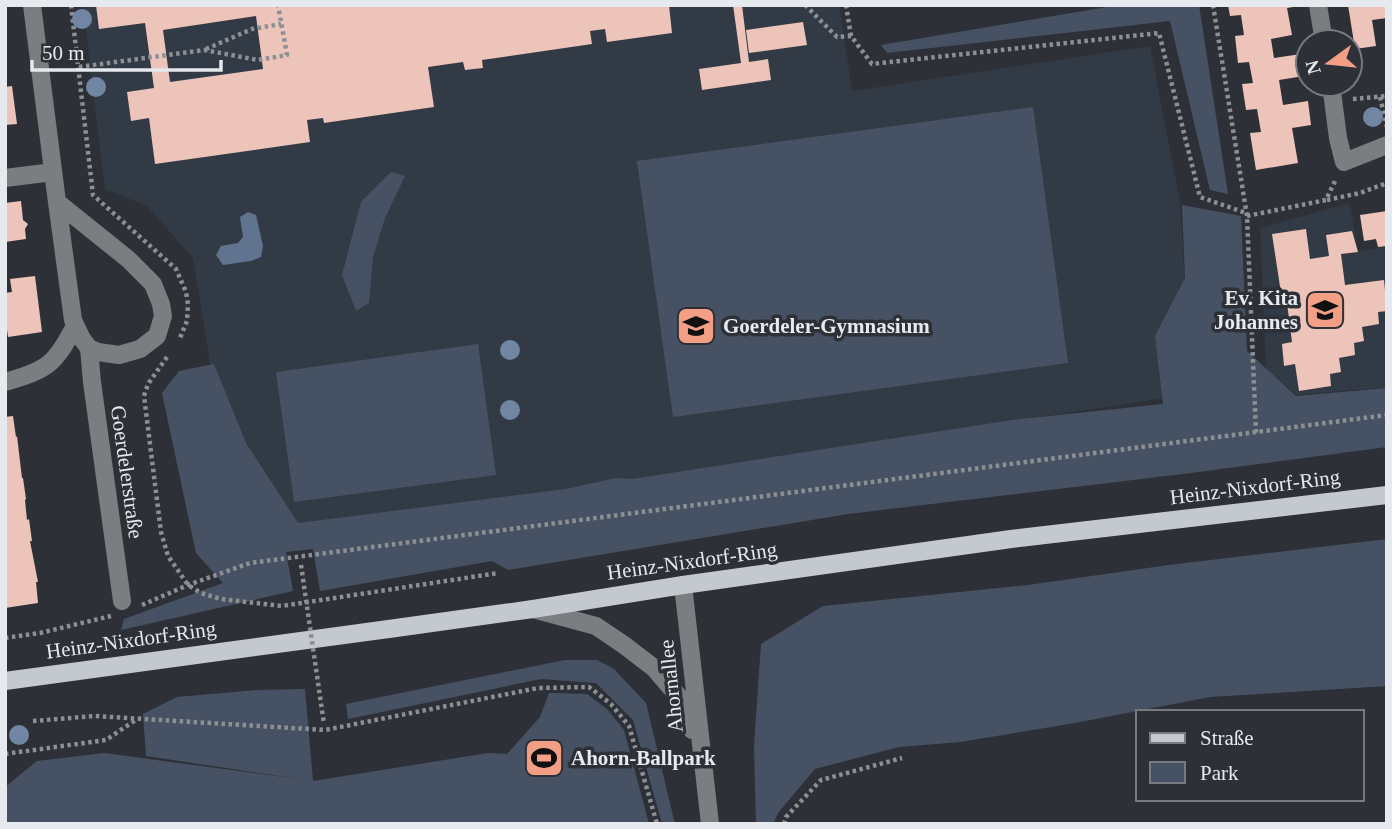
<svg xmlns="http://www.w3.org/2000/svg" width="1392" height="829" viewBox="0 0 1392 829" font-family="'Times New Roman',serif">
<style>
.built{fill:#323a45}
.green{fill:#465263}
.water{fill:#61748f}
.building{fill:#ecc4b9;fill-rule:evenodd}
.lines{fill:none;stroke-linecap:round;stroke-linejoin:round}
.path{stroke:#8c9095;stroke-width:4.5;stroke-dasharray:3.5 3.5;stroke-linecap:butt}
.minor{stroke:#7b7d80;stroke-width:18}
.major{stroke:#c4c9cf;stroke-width:18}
.path-bridge{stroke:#8c9095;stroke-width:4.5;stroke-dasharray:3.5 3.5;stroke-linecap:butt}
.tree{fill:#7186a3}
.labels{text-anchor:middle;stroke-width:7;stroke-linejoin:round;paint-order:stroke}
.poi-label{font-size:21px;font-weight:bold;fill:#e6e9ed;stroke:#2d3137;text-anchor:start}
.street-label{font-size:21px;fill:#e6e9ed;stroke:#2d3137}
</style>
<rect width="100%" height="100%" fill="#2d3137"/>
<path class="built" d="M83,5h756l13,86 298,-45 30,156 11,192 -952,146 -46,-282 -46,-52 -42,-17z
M1350,203l8,48 29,-4v140l-90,8 -31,-26 -6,-141z"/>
<path class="green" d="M1119,5h80l29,189 -18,-4 -40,-169 -283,32 -6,-8z
M1033,107l35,256 -395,54 -36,-256z
M391,172l14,4 -20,42 -12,39 -4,46 -13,8 -14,-36 19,-73z
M1182,205l59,11 6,135 49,45 91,-8v59l-196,26 -343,41 -340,56 -16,-9 -172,30 -7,-42 -27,3 7,39 -172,39 3,-11 99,-36 -27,-30 -34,-160 17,-22 35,-7 32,79 52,80 268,-34 50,-11 16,1 380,-59 151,-16 -8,-68 30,-58z
M478,344l18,131 -202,27 -18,-130z
M1387,539v147l-177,11 -135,26 -115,19 -61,5 -84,22 -37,44 -5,11h-17l-2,-78 7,-102 62,-38 205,-21 141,-20z
M565,660h32l17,9 32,34 29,121h-13l-29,-104 -37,-37 -55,-4 -193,40 -2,-15z
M305,689l8,92 175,-28 19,1 33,-37 9,-24 38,1 20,15 17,21 25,94h-644v-37l32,-26 67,-8 202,27 -160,-24 -3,-42 34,-17 80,-7z"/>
<path class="water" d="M248,212l8,3 7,31 -2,11 -10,4 -28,4 -7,-10 5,-9 17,-3 5,-6 -3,-20z"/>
<path class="building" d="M96,5h573l3,28 -65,9 -2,-13 -15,2 2,13 -110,16 1,8 -18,2 -2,-8 -35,5 6,40 -110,16 -1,-5 -16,2 3,22 -155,22 -6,-46 -18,3 -4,-29 27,-4 -9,-65 -46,6zM256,16l7,53 -93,13 -7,-52z
M733,5h9l7,57 19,-3 3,21 -69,10 -3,-21 42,-6z
M1228,5h64l1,2 -6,1 5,27 -21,4 3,19 27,-4 3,22 -25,4 4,25 25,-4 3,24 -19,3 6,35 -42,7 -6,-37 11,-1 -4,-23 -11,1 -4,-26 11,-1 -4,-21 -11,1 -3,-27 9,-1 -3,-20 -11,1z
M1348,5h39v13l-15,2 4,26 -21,3z
M803,22l4,23 -58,8 -3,-23z
M12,86l5,38 -12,1v-38z
M21,201l2,19 5,4 -3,5 1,10 -21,3v-39z
M1387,211v35l-9,1 -2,-8 -12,2 -4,-26z
M1306,229l4,30 19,-3 -3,-21 26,-4 6,21 -17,2 4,31 39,-5 3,31 -9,1 1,12 -17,3 2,14 -10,2 1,12 -16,3 2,14 -11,2 1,12 -32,5 -4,-27 -11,2 -2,-22 10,-2 -5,-39 8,-1 -1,-10 -13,1 -9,-59z
M35,276l7,56 -34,5 -3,-22v-22l7,-1 -2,-13z
M13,416l3,21 1,-1 5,42h1l3,21 -1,1 2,20 2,-1 3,22h-2l8,41h-2l2,21 -33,5v-191z"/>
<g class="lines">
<path class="path" d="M71,5l22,190 83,74 10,23 2,12 -1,17 -7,17
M805,5l32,32 14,-1
M846,5l5,31 21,28 287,-31 41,164 46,16
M1213,5l34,211 9,217
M206,49l46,-20 29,-5
M79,67l125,-17 54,10 29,-5 -9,-50
M1380,97l7,30
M1353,99l34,-3
M1327,200l33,-7 27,-10
M1247,216l79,-16 10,-21
M167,357l-19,27 -4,12 17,136 7,24 20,29 13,8 20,6 61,7 216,-33
M142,605l46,-20 62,-22 1137,-148
M5,638l35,-5 71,-17
M33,721l62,-5 230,14 213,-42 51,-1 22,17 18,22 28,98
M5,754l101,-14 31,-21
M784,824l2,-7 35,-37 81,-22"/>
<path class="minor" d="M32,5l25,197 16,118 9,19 7,9 9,4 21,3 21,-6 17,-13 6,-20 -2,-12 -8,-20 -25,-25 -71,-57
M1318,5l6,37
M1331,84l7,54 6,24 43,-17
M5,178l48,-6
M89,348l3,34 30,219
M5,382c13,-4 27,-7 39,-15 14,-8 23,-27 31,-41
M683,585l27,239
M533,609l63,17 28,19 30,23 25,29 13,33"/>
<path class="major" d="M5,681l391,-53 137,-19 150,-24 328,-46 376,-44"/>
<path class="path-bridge" d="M301,565l23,159"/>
</g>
<g class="tree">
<circle cx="82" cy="19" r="10"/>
<circle cx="96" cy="87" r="10"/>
<circle cx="1373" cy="117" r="10"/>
<circle cx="510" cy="350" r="10"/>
<circle cx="510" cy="410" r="10"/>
<circle cx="19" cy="735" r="10"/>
</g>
<defs>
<g id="school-square" transform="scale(2.0125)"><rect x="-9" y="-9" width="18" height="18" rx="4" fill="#f39f86" stroke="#2d3137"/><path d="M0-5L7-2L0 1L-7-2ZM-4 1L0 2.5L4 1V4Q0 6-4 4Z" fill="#111"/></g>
<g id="stadium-square" transform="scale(2.0125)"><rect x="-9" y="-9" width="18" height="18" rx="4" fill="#f39f86" stroke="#2d3137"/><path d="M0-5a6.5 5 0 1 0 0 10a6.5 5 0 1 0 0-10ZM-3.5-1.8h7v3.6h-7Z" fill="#111"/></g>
</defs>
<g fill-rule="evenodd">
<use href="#school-square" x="1325" y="310"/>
<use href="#school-square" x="696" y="326"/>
<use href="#stadium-square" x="544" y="758"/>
</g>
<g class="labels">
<g class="poi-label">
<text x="1298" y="305" text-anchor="end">Ev. Kita<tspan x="1298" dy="24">Johannes</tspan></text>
<text x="723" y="333">Goerdeler-Gymnasium</text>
<text x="571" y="765">Ahorn-Ballpark</text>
</g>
<g class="street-label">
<text transform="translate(127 472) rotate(82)" y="7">Goerdelerstraße</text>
<text transform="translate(1255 487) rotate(-7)" y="7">Heinz-Nixdorf-Ring</text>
<text transform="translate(692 561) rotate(-8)" y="7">Heinz-Nixdorf-Ring</text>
<text transform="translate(131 640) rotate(-8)" y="7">Heinz-Nixdorf-Ring</text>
<text transform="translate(671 686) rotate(-96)" y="7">Ahornallee</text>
</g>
</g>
<rect width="1392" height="829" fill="none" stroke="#e6e9ed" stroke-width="14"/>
<rect x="1136" y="710" width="228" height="91" fill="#2d3137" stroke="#777b80" stroke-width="2"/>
<rect x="1150" y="733" width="35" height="10" fill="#c4c9cf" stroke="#777b80" stroke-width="2"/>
<text x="1200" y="745" font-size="21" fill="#e6e9ed">Straße</text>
<rect x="1150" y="762" width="35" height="21" fill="#465263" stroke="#777b80" stroke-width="2"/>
<text x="1200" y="780" font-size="21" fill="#e6e9ed">Park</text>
<g transform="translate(1329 63) rotate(255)"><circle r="33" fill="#2d3137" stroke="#777b80" stroke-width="2"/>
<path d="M0-5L12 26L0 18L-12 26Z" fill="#f39f86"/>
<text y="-10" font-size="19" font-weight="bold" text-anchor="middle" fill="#e6e9ed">N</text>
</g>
<path d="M32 60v10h189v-10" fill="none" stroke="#e6e9ed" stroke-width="3.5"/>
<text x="42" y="60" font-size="21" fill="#e6e9ed" stroke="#2d3137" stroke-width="5" paint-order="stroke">50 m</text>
</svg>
